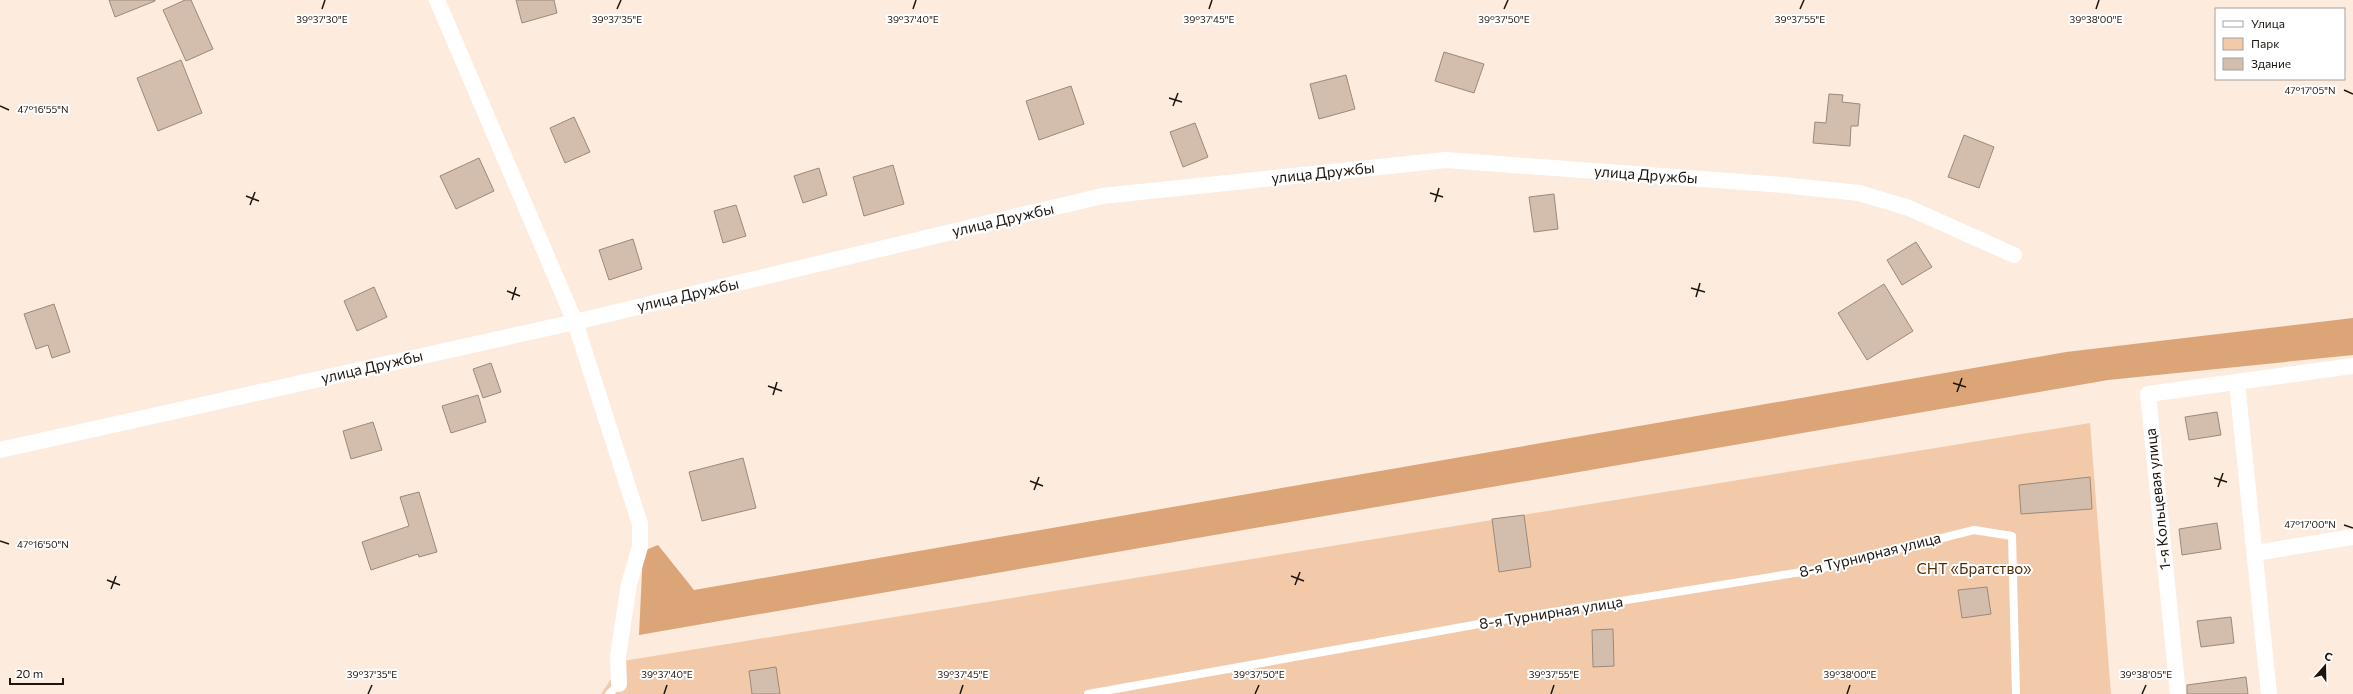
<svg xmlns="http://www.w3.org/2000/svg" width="2353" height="694" viewBox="0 0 2353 694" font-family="Commissioner,sans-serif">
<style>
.green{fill:#f2caaa}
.forest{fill:#dca578}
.building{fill:#d3bdac;stroke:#9d8979}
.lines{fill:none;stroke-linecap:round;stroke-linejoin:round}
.lane{stroke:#fff;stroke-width:8}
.street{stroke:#fff;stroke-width:16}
.ticks{fill:none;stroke:#1d150f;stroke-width:1.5}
.labels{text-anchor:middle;stroke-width:4;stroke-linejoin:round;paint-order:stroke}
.street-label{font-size:15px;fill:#1d150f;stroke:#fff}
.park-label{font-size:15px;fill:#512d08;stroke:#fff}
.ticks-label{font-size:10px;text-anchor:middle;fill:#1d150f;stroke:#fff;stroke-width:4;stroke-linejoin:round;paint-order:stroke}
</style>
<rect width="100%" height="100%" fill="#fdebdd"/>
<path class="green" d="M2090,423l21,271h-1510l22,-33z"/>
<path class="forest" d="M2353,318v37l-245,25 -1469,255 4,-84 15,-6 36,45 1372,-238z"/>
<path class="building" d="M109,0h46v1l-40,16z
M185,0h6l22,49 -27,12 -23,-51z
M516,0h38l3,13 -35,10z
M1444,52l40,12 -10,29 -39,-12z
M181,60l21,53 -44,18 -21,-53z
M1346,75l9,34 -36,10 -9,-35z
M1071,86l13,38 -45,16 -13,-39z
M1829,94l14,1 -1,7 18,2 -2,22h-7l-1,20 -37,-3 2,-21 11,1z
M574,117l16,35 -25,11 -15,-35z
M1195,123l13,34 -25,10 -13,-35z
M1964,135l30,12 -15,41 -31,-11z
M479,158l15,33 -38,18 -16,-33z
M893,165l11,39 -40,12 -11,-39z
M819,168l8,27 -24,8 -9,-27z
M1554,194l4,35 -24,3 -5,-35z
M736,205l10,31 -23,7 -9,-32z
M633,239l9,30 -33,11 -10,-30z
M1916,242l16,25 -30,18 -15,-25z
M1884,284l29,47 -46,29 -29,-47z
M374,287l13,30 -30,14 -13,-30z
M54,304l16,48 -18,6 -4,-13 -12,4 -12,-35z
M491,363l10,29 -18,6 -10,-29z
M478,395l8,27 -35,11 -9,-27z
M2217,412l4,23 -32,5 -4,-23z
M373,422l9,28 -31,9 -8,-28z
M743,458l13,50 -54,13 -13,-49z
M2090,477l2,32 -71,5 -2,-29z
M419,492l18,60 -18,5 -1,-3 -47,16 -9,-28 47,-16 -9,-29z
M1524,515l7,52 -32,5 -7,-53z
M2217,523l4,26 -39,6 -3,-26z
M1987,587l4,27 -29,4 -4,-28z
M2231,617l3,26 -33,4 -4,-26z
M1613,629l1,37 -21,1 -1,-37z
M776,667l4,27h-28l-3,-23z
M2246,677l2,17h-61v-9z"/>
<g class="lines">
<path class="lane" d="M609,694l10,-10
M1088,694l408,-73 318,-51 160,-40 38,6 4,158"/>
<path class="street" d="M437,0l138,322 65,202v23l-11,37 -11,72 1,28
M2237,383l32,311
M0,450l575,-128 527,-126 344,-36 336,25 77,8 50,15 105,47
M2255,553l98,-16
M2178,694l-30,-300 205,-28"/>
</g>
<path class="ticks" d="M322,9l3,-9M617,9l4,-9M913,9l3,-9M1209,9l3,-9M1504,9l4,-9M1800,9l4,-9M2096,9l3,-9M2344,90l9,4M1169,98l13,4M0,106l9,4M1173,106l5,-13M1430,193l13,4M246,196l13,5M1435,202l4,-14M250,205l5,-13M1691,288l14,4M507,291l13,5M1696,297l4,-14M512,300l4,-13M1953,383l13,4M768,386l14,5M1957,392l5,-14M773,395l4,-13M2214,478l13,4M1030,481l13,5M2218,487l5,-14M1034,490l5,-13M2344,525l9,3M0,541l9,3M1291,576l13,5M107,580l13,5M1295,585l5,-13M111,589l5,-13M368,694l4,-9M664,694l3,-9M960,694l3,-9M1255,694l4,-9M1551,694l3,-9M1847,694l3,-9M2142,694l4,-9"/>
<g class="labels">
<g class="street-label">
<text transform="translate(1323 173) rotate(-6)" y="5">улица Дружбы</text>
<text transform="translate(1646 175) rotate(4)" y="5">улица Дружбы</text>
<text transform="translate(1003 220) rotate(-13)" y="5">улица Дружбы</text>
<text transform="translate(688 295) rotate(-13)" y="5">улица Дружбы</text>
<text transform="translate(372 367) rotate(-13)" y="5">улица Дружбы</text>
<text transform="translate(2158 499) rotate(-96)" y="5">1-я Кольцевая улица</text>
<text transform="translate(1870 555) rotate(-14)" y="5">8-я Турнирная улица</text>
<text transform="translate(1551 613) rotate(-9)" y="5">8-я Турнирная улица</text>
</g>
<g class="park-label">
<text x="1974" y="574">СНТ «Братство»</text>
</g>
</g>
<g class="ticks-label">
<text x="1504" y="23">39°37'50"E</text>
<text x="2096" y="23">39°38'00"E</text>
<text x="322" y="23">39°37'30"E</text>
<text x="617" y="23">39°37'35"E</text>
<text x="913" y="23">39°37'40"E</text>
<text x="1209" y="23">39°37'45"E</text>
<text x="1800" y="23">39°37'55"E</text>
<text x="2310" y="94">47°17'05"N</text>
<text x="43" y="113">47°16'55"N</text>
<text x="2310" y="528">47°17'00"N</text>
<text x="43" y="548">47°16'50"N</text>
<text x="372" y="678">39°37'35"E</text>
<text x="667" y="678">39°37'40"E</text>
<text x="963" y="678">39°37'45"E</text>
<text x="1259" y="678">39°37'50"E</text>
<text x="1554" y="678">39°37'55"E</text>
<text x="1850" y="678">39°38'00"E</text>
<text x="2146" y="678">39°38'05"E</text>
</g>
<rect x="2215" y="8" width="130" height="72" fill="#ffffff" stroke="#a5a19f"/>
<rect x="2223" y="21" width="20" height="6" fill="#ffffff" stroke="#a5a19f"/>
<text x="2251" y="28" font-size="12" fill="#1d150f">Улица</text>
<rect x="2223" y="38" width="20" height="12" fill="#f2caaa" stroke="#a5a19f"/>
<text x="2251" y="48" font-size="12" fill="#1d150f">Парк</text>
<rect x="2223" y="58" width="20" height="12" fill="#d3bdac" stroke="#a5a19f"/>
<text x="2251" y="68" font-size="12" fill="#1d150f">Здание</text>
<g transform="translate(2325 666) rotate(20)" stroke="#ffffff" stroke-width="3" paint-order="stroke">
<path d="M0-3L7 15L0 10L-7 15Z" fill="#1d150f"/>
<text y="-6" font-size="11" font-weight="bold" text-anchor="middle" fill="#1d150f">С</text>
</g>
<path d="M10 678v6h53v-6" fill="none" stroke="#1d150f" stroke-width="2"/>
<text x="16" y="678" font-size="12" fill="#1d150f" stroke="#ffffff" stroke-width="3" paint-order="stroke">20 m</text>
</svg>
